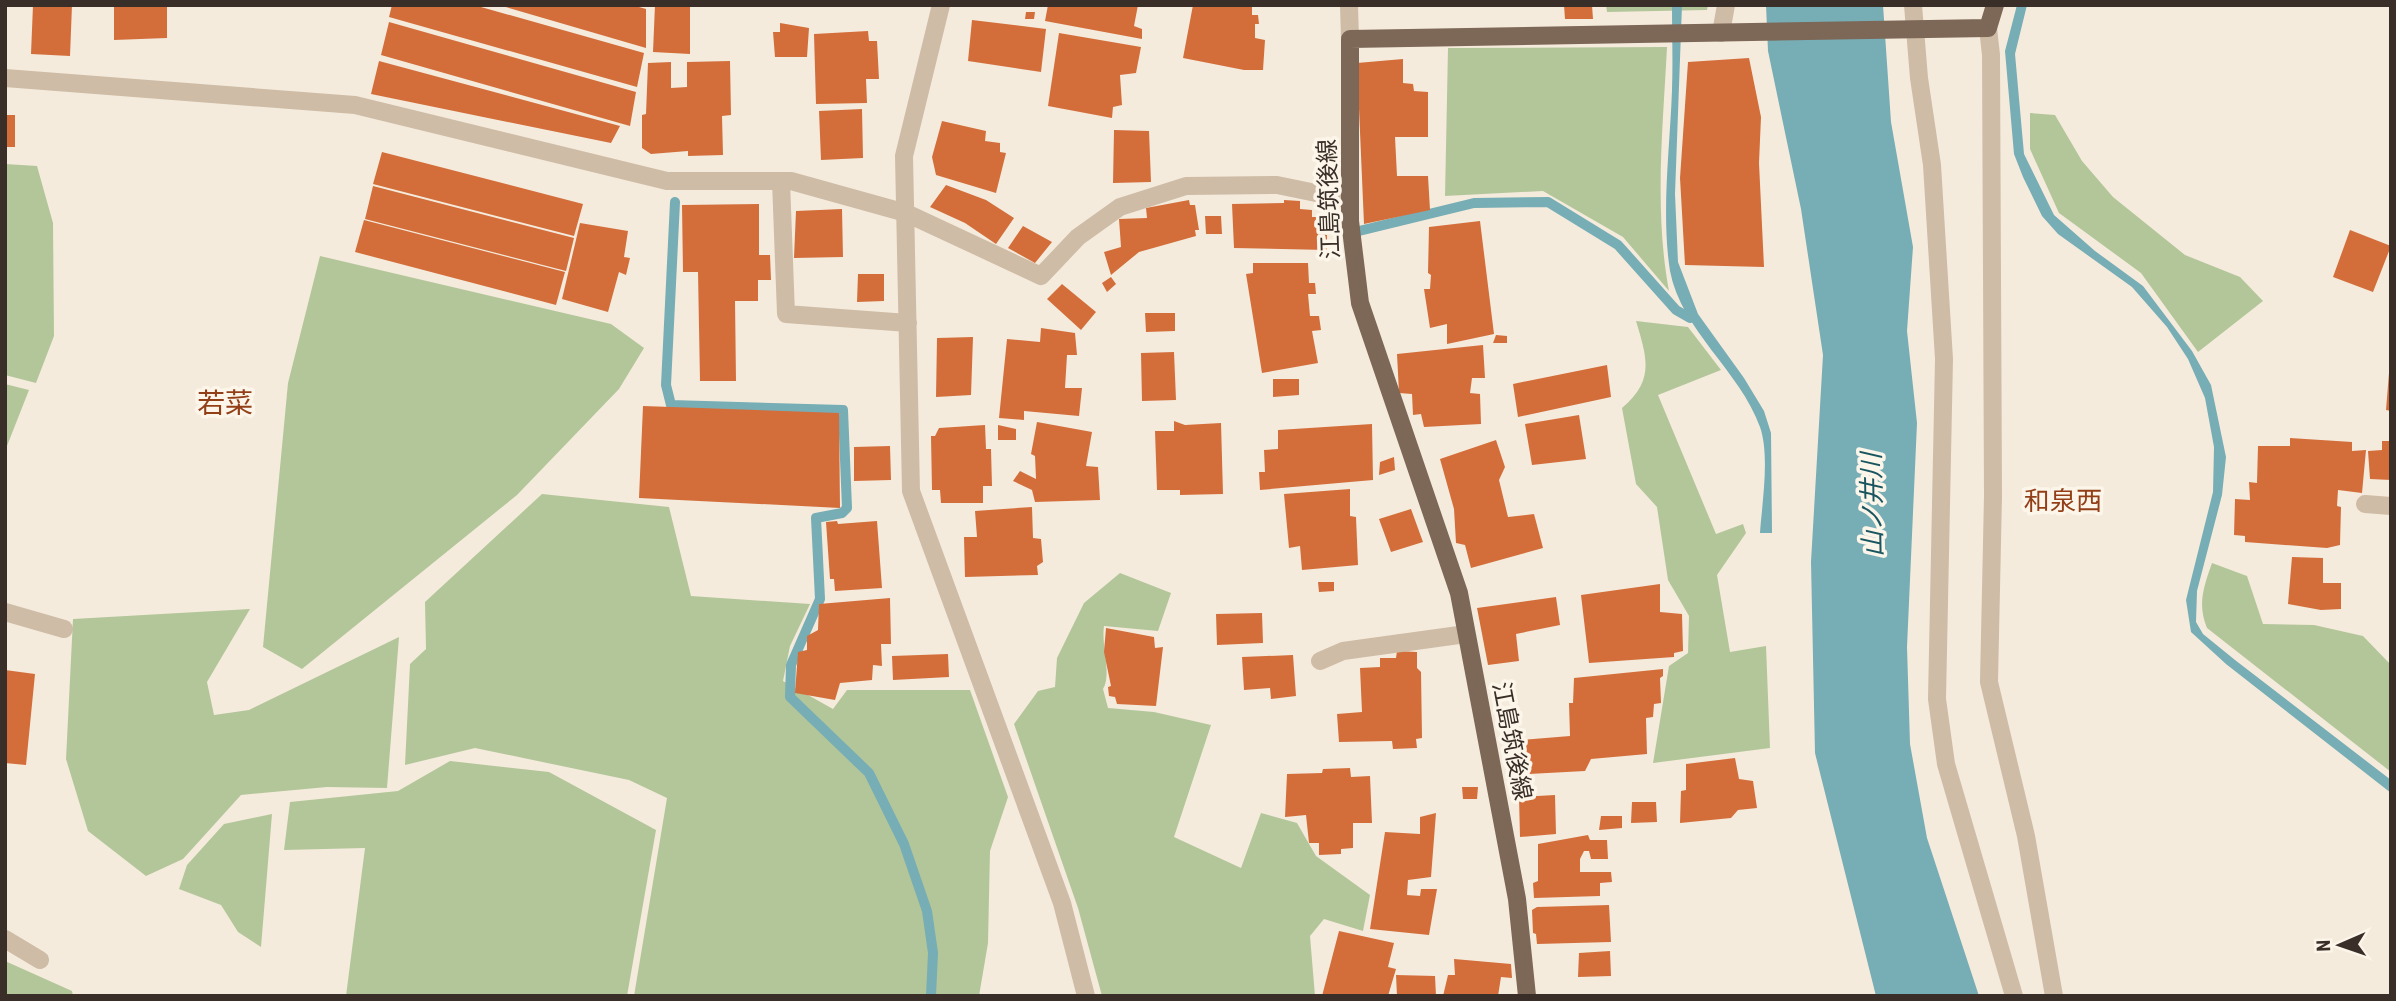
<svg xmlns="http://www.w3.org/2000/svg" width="2396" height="1001" viewBox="0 0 2396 1001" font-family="'Roboto Condensed','Noto Sans JP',sans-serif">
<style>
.green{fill:#b3c69a}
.water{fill:#77adb5}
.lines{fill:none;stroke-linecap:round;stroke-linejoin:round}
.stream{stroke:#77adb5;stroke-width:10}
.building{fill:#d36e3b}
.minor{stroke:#cebca6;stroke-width:18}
.major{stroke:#7d6757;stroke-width:18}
.labels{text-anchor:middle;stroke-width:7;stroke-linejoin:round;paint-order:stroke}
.street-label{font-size:24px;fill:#3a2f28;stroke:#fcf5e9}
.neighbourhood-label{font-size:26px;fill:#923f17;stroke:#fcf5e9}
.water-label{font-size:26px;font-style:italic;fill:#185560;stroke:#fcf5e9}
.quarter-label{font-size:28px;fill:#923f17;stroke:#fcf5e9}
</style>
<rect width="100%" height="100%" fill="#f5ebdc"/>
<path class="green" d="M1606,5h102l-1,5 -100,2z
M1667,47c-4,80 -13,164 2,244l-46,-54 -80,-46 -98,5 3,-148z
M2030,113l25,2 27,46 31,36 72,58 55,22 23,24 -65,51 -57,-79 -82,-60 -29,-64z
M5,164l32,2 16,57 1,113 -18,47 -31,-8z
M320,256l291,68 33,24 -25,41 -102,106 -215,174 -39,-22 25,-264z
M1636,321l52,6 33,43 -63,25 58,139 27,-10 3,9 -29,42 13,77 36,-6 4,102 -117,15 16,-97 19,-13 1,-37 -21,-36 -11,-73 -21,-23 -14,-76c33,-28 25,-50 14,-87z
M5,384l24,6 -24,61z
M542,494l127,13 22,89 119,8 -20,42 -7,35 50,28 14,-19h123l38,107 -18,54 -2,92 -9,53h-345l33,-198 -38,-18 -154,-32 -70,17 5,-101 16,-15 -1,-47z
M2212,563l35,13 16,48 51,1 49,11 28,29v107l-184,-144c-10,-24 -3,-42 5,-65z
M1120,573l51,20 -13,38 -54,-5c-3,19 8,48 -1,63l5,19 46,4 57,13 -37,112 67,31 20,-55 36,10 19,33 54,39 -7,36 -39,-12 -14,17 5,60h-213l-24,-88 -64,-184 24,-33 17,-4 2,-29 27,-55z
M250,609l-43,73 7,33 35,-5 150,-73 -12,151 -60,-1 -86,8 -58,64 -37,17 -58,-45 -22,-72 7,-140z
M450,761l99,11 107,58 -29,166h-281l19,-148 -81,2 6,-48 108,-11z
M272,814l-11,133 -23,-15 -17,-27 -42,-16 8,-24 37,-41z
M5,961l67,30 1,5h-68z"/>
<path class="water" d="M1672,5h10l-7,189 3,68 20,52 46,64 20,33 7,22 1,100h-12c2,-30 10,-77 0,-106 -20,-56 -79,-97 -90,-156 -9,-58 0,-123 2,-181 1,-28 0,-56 0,-85z
M1766,5h117l8,117 22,125 -6,84 10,92 -10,224 3,97 17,94 52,158h-103l-61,-243 -4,-191 12,-207 -22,-146 -33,-158z
M2017,5h10l-12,49 9,100 30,61 41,36 48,35 49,65 19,34 15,72 -4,38 -25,96 -1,31 7,12 32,26 156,120v13l-165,-129 -35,-32 -5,-32 27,-108 1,-45 -9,-49 -17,-39 -21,-32 -35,-40 -74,-53 -16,-18 -19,-39 -9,-23 -9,-103z"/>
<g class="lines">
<path class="stream" d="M675,202l-9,183 5,20 172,5 4,98 -5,5 -26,5 4,81 -29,66 -1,32 79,76 35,71 23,67 6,42 -2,43
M1359,231l115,-28 74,-1 70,43 58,65 14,8"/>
</g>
<path class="building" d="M33,5h39l-2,51 -39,-2z
M114,5h53v33l-53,2z
M392,5h82l170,48 -7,34 -248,-70z
M499,5h133l14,4v39z
M655,5h35v49l-37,-2z
M1048,5h90l-4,21 8,3v10l-97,-18z
M1193,5h59v10h6l1,9h-4v14l10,2 -2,30h-19l-61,-12z
M1564,5h28l1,14h-28z
M1026,12h9l-1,7h-9z
M972,20l74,9 -5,43 -73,-11z
M389,22l247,70 -6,34 -249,-71z
M780,23l29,5 -2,29h-32l-2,-25h7z
M868,31l1,10h8l2,38h-13l1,24 -51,1 -2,-70z
M1059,33l82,14 -5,26 -16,2 2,30 -9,2 -1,11 -64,-12z
M1749,58l12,59 -2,46 5,104 -79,-2 -5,-87 8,-116z
M1403,59v24l10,1 1,7 14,1v45h-33l2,39h31l2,34 -66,14 -7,-161z
M379,61l241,65 -9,17 -240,-49z
M730,61l1,54 -9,1 1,39 -35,1v-5l-37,3 -9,-6v-33l4,-1 2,-51 23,-1v26l16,-1v-25z
M862,109l1,49 -42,2 -2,-49z
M5,115h10v32h-10z
M942,121l44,10 -1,10 15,2v9l6,1 -10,40 -60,-18 -4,-18z
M1114,130l35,1 2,51 -38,1z
M382,152l201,52 -9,32 -201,-52z
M946,185l40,15 28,18 -18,26 -31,-21 -35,-16z
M373,186l201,52 -8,33 -201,-52z
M1189,200l1,5h5l4,25h-4l1,6 -57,16 -28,23 -7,-23 17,-5 -2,-28 28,-1 -1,-10z
M1284,200l16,1v8l12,1v7h6l1,17 8,1v15l-93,-2 -2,-44 52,-1z
M759,204v51h11l1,25h-13v21h-23l1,80h-36l-2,-109h-15l-1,-67z
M842,209l1,48 -49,1 2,-47z
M1205,216h16l1,18h-16z
M364,220l201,52 -9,33 -201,-53z
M1480,221l14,113 -47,10v-20l-17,4 -6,-39h6l1,-14 -3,-2 1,-46z
M580,223l48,8 -4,26 6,1 -4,17 -7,-3 -11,40 -46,-13z
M1023,226l29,16 -17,21 -27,-15z
M2350,230l41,16 -18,46 -40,-15z
M1253,263h55l1,20h6l1,11h-8l2,22h9l2,14 -9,1 6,32 -56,10 -16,-99 7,-1z
M858,274h26v27l-27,1z
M1111,277l5,7 -9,8 -5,-9z
M1062,284l34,28 -15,18 -34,-31z
M1145,313h30v18l-29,1z
M1041,328l34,5 2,22h-10l-2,33h17l-3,28 -55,-5v9l-25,-2 8,-79 33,3z
M1496,335l11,1v7h-14z
M973,337l-2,58 -35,2 1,-59z
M1483,345l2,33h-13l-2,15 10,1 1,30 -57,3 -3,-13 -8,1 -1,-21 -13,-1 -2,-39z
M1174,352l2,48 -34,1 -1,-48z
M1607,365l4,32 -93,20 -5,-33z
M2389,373h2v38l-5,-1z
M1273,379h26v16l-26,2z
M643,406l196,7 1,95 -201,-10z
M1579,415l7,44 -54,6 -7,-41z
M1174,421l11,4 36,-2 2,71 -43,1v-5h-23l-2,-59h19z
M1037,422l55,10 -6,34 12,1 2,33 -65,2 -3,-12 -19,-9 7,-10 16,8 -1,-23 -4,-2z
M1372,424l1,56 -113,10 -1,-18h6l-1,-22 14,-1v-19z
M985,425l1,24h5l1,37h-9v17h-42l-1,-13h-8l-1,-54h4l4,-8z
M998,425l18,4v11h-18z
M2290,438l62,4v9l14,-1 -4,43 -24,-3 -1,16 4,1 -1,38 -13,3 -82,-6v-6l-11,-1 1,-36 15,1 -1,-18 8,1 1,-37h32z
M1496,440l9,27 -6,13 9,37 26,-3 9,34 -72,20 -6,-23 -9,-2 -2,-34 -14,-50z
M2382,441h9v39l-21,-1 -2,-28 14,-1z
M890,446l1,34 -37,1v-34z
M1394,457l1,13 -16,5 1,-13z
M1350,489v27l6,1 2,48 -56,5 -2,-24 -11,2 -5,-54z
M1032,507l1,31 8,1 2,23 -6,4 1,9 -73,2 -1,-40h13l-2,-26z
M1411,509l12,33 -32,10 -12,-33z
M837,521l1,3 39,-3 5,67 -47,3 -1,-12h-4l-4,-57z
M2292,557l31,1v25h18v26l-20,1 -33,-6z
M1318,582h16v9l-15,1z
M1660,584v28l22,2 1,37 -9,2v4l-85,6 -8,-68z
M1556,597l4,28 -44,9 3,27 -31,4 -11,-57z
M890,598l1,46h-10l1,22 -9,-1 -1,15 -32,3 -5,17 -40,-7 3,-41 9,-2v-14l11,-6 1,-26z
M1262,613l1,30 -46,2 -1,-31z
M1106,628l48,9 1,11 8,-1 -7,59 -39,-2 -2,-7 -6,-1 -1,-9 3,-1 -7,-34z
M1397,651l20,1v16l4,4 1,66 -6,1 1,9 -24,1 -1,-8 -53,1 -2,-28 25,-2 -2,-44 20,-1v-9h16z
M948,654l1,23 -56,3 -1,-24z
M1293,655l3,41 -25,3 -1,-11 -26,2 -2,-33z
M1663,669v7l-3,2 1,25 -7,1 -1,13 -7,1 1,36 -56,5 -6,12 -78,4v-34l63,-5 -1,-33h4l1,-25z
M5,670l30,4 -9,91 -21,-2z
M1735,758l4,21 14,2 4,27 -19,2 -7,8 -51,5 1,-32 5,-1v-26z
M1350,768l1,9 19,-1 2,47h-19v25l-12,1v5l-22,1v-12h-10l-3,-28 -21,2 2,-43 35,-1 1,-4z
M1462,787h16l-1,12h-14z
M1555,795l1,39 -36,3 -1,-40z
M1632,802h24l1,20 -26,1z
M1436,813l-5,64 -23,3 -1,15 13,1 1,-7h16l-8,46 -59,-6 15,-97 35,2v-17z
M1601,816h21v12l-23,2z
M1588,835l2,5h17l1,19h-17l-2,-8h-5l-4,8v13h31l1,10 -12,1v13l-66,2 -1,-15 5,-2v-37z
M1609,905l2,37 -74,2 -1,-10 -3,-1 -1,-23 5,-3z
M1339,931l55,12 -6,24 8,2 -8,27h-66z
M1610,951l1,25 -33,1 1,-24z
M1454,959l57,5 1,14 -11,-1 -3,19h-55l5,-21h7z
M1396,975l39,1 1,20h-39z"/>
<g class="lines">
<path class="minor" d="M941,5l-37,151 7,335 151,412 24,93
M1349,5l1,34
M1913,5l6,73 13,87 12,194 -7,340 9,65 68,232
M1988,28l3,27 2,441 -4,186 37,154 28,160
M1721,33l5,-28
M5,78l350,27 312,76h124l115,32 135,63 37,-39 42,-30 66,-21 91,-1 73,15
M781,181l5,133 122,9
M2365,504l26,2
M5,612l59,17
M1320,661l23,-10 123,-17
M5,939l35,21"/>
<path class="major" d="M1527,996l-10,-97 -58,-306 -99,-290 -10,-82v-182l638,-11 7,-23"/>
</g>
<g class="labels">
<g class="street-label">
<text transform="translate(1329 199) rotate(-92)" y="8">江島筑後線</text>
<text transform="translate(1512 741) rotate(79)" y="8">江島筑後線</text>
</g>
<g class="neighbourhood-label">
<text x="2063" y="510">和泉西</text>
</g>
<g class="water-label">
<text transform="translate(1872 505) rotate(-91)" y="9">山ノ井川</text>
</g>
<g class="quarter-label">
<text x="225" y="413">若菜</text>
</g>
</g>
<rect width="2396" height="1001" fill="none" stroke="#3a2f28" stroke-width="14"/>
<g transform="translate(2340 945) rotate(268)" stroke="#fcf5e9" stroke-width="5" paint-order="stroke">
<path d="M0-5L12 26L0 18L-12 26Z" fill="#3a2f28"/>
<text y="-10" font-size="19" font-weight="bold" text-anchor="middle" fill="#3a2f28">N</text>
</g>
</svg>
